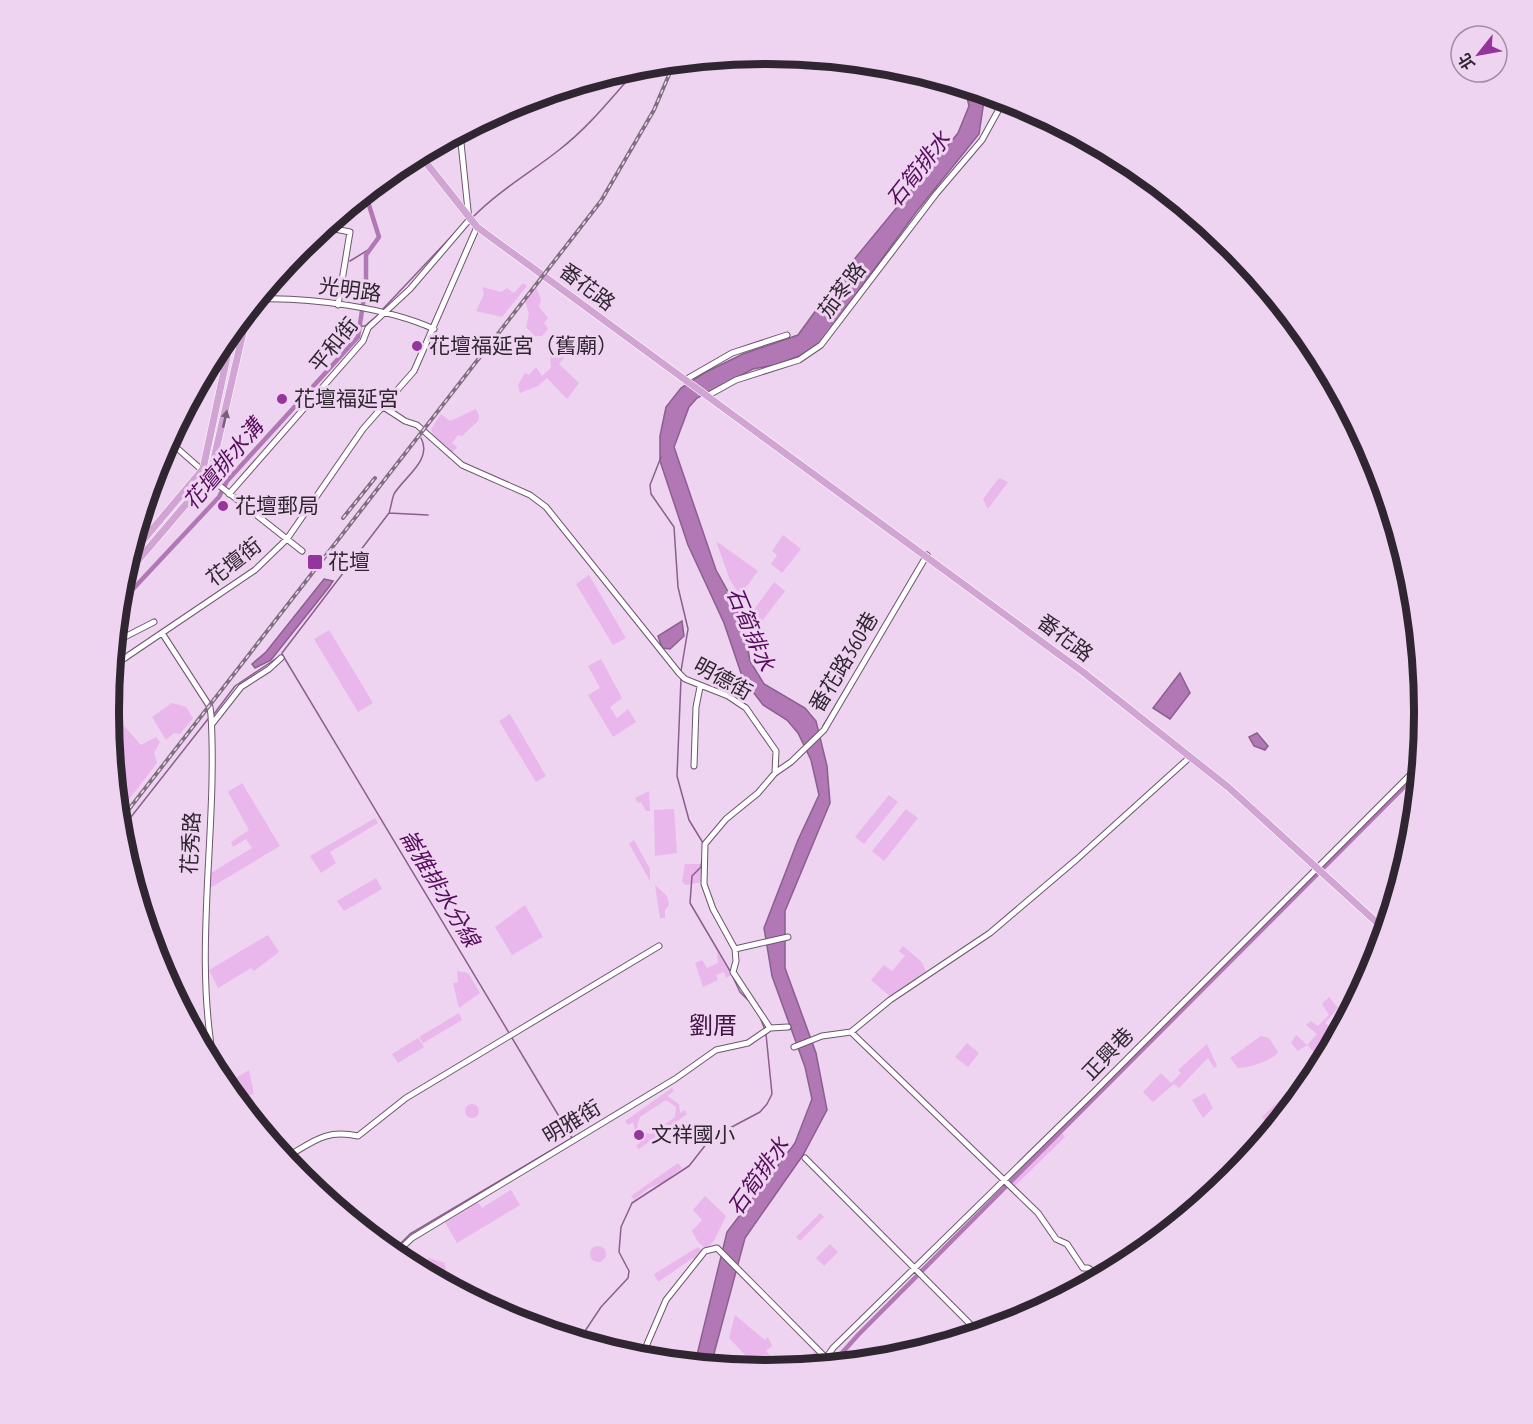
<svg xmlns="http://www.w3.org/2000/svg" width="1533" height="1424" viewBox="0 0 1533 1424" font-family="'PT Sans Narrow','Noto Sans TC',sans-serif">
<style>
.green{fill:#e9b7eb;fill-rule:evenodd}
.water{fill:#b278b6;stroke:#8b5f8e;stroke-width:1.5}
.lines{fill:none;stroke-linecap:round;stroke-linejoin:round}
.stream{stroke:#8b5f8e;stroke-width:1.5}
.canal{stroke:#b278b6;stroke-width:4.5}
.minor-casing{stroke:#6c566d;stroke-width:7}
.major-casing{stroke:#fff;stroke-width:8}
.minor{stroke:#fff;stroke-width:5}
.major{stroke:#d1a4d4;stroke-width:7}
.rail-casing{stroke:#806f81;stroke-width:4}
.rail{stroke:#eed4f0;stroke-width:1.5;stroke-dasharray:4.5;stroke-linecap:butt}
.oneway{fill:#785f7a}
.poi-dot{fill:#94349c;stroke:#eed4f0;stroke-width:2}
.labels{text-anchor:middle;stroke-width:6;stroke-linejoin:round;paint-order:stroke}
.street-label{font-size:21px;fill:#302631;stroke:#eed4f0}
.poi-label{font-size:21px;fill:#302631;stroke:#eed4f0;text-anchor:start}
.water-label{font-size:22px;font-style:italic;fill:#560c5c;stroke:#eed4f0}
.quarter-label{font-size:24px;fill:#421446;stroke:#eed4f0}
.rim{fill:none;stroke:#302631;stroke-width:8}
</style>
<rect width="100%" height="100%" fill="#eed4f0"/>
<path class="green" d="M523,283l4,3 -25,31 -26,-6 8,-17 -2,-7 19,5 6,-4 7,5z
M536,287l5,12 -2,8 9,11 -4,5 4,6 -6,7h-7l-9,-9 3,-13 -4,-13z
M576,335l7,3 9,-3 -1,5 6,6 -3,2 -6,-6 -4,3 -7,-6 -18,25 20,19 -12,16 -20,-21 -9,8 -18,7 -2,-8 7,-12 4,2 7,-8 6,9 9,-8 -1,-14 10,-8 4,3 6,-10z
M476,409l3,7 -1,5 -16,15 -4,-1 -6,8 5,4 -5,6 -18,-15 -3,-9 10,-15 9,7z
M999,478l9,4 -20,27 -5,-10z
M783,535l18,14 -19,24 -11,-9 6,-9 -5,-4z
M716,541l42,30 -16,22 -3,1 -9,-14z
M589,575l37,63 -13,7 -37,-61z
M774,582l11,9 -26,34 6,5 -3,5 4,5 -4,5 2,8 -6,4 -8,-42z
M329,630l44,73 -15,9 -44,-73z
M601,659l21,39 -12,9 7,11 11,-9 8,13 -23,15 -25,-42 12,-7 -12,-22z
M172,703l14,4 7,11 -13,16 -6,-1 -8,7 -14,-23z
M109,709l32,36 15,-8 4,5 -6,11 3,10 -37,48z
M510,714l36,62 -10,6 -37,-61z
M242,783l38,63 -70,42 1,-15 41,-25 -6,-9 -13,8 -2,-5 18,-12 -21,-38z
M649,791l1,20h-4l-5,-9 -3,1 -3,-5z
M889,795l9,7 -34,42 -9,-7z
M674,809l3,44 -22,3 -1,-46z
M906,809l12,9 -34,43 -12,-10z
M375,818l3,5 -48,29 6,11 -15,10 -11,-17z
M634,840l16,29v12l-21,-37z
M685,864h16l1,18 -17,3 -3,-4z
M376,878l6,11 -38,22 -7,-10z
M655,885l12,11 2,9 -4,5v8h-5z
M525,905l18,32 -31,18 -17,-28z
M268,935l11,17 -25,19 -3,-3 -33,20 -9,-18z
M903,946l19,16 4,10 -35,25 -20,-17 13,-15 8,6 13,-15 -6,-5z
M717,952l14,23 -5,3 -2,-6 -8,3 2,5 -15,7 -8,-24 7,-3 5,8 11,-5z
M457,971l11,2 12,20 -21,15 -6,-25 5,-1z
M1329,997l9,11 -13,15 13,8 -15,30 -16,-16 -9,6 -7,-8 5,-8 11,10 10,-11 -11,-9 5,-4 7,5 11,-11 -7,-11z
M459,1013l3,7 -39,23 -4,-6z
M1261,1036l8,2 9,14c-6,9 -29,16 -40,16l-8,-10z
M418,1038l6,9 -26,16 -6,-9z
M967,1043l12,10 -11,14 -13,-10z
M1207,1044l10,22 -3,2 -6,-10 -29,30 -5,-4 -21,18 -10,-10 18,-19 10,10 10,-10 -3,-3z
M1319,1060l3,3 -12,18 -6,-6z
M249,1070l5,24 -17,5 -6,-18z
M672,1088l2,3 -7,5 12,8 1,9 4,-3 3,4 -48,35 -3,-3 8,-7 -9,-6 -2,-11 -5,3 -3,-4zM666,1100l10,7 -1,10 -23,17 -10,-1 -5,-7 3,-9z
M1205,1093l8,15 -10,10 -11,-18z
M1281,1099l7,10 -16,19 -10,-11z
M465 1111a7 7 0 1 1 14 0a7 7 0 1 1-14 0Z
M1060,1131l5,6 -51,50 -5,-6z
M678,1163l4,5 -11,8v3l-22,9 -15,12 -3,-4z
M511,1190l9,15 -63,38 -14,-24 33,-20 6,9z
M705,1196l21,20 -12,25 -8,8 -8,-7 -6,-11 10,-11 -9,-10z
M820,1213l4,4 -24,24 -4,-4z
M830,1244l8,8 -14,14 -8,-8z
M590 1254a8 8 0 1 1 16 0a8 8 0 1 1-16 0Z
M698,1247l5,4 -8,10 -2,-3 -35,24 -4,-8z
M429,1258l16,5 1,11h5l3,7 -6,3 -29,-15z
M735,1315l30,25 3,-3 4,9 -6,5 6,7 -11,12 -17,-2 7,-7 -22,-23z
M815,1351l9,7 -5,7 -8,1 -5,-6z"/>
<path class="water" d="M965,88l20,6 -6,40 -62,77 -102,139 -40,15 -22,4 -56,29 -8,9 -15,40 42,123 20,36 9,26 5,29 14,23 41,24 11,13 11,45 3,37 -45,108v57l31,85 11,57 -24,45 -58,83 -34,127 -16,-2 32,-131 68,-89 17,-44 -7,-32 -33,-91 -8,-48 34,-88 21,-45 -8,-35 -13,-27 -11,-13 -24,-15 -20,-26 -19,-56 -36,-78 -28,-84v-25l6,-29 15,-19 23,-15 39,-19 55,-19 45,-62 115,-140 11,-27z
M324,579l9,2 -4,6 -58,73 -16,8 -3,-4 14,-12z
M682,621l2,15 -14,13 -8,-1 -4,-12z
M1180,673l10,20 -20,26 -17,-11z
M1257,733l11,13 -3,4 -11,-4 -5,-9z"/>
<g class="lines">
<path class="stream" d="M472,218c26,-27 58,-45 87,-68 31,-24 54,-54 80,-83
M350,261l18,-11
M382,310l83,-88
M360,326h5l14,-12
M661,457l-11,28 1,9 23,33 4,60 10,42 -7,42
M389,513c2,-6 3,-14 5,-19 10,-17 39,-34 27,-56
M282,653l107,-140 39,2
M282,654l290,484 -162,96 -18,18
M681,679l-4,97 12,44 14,23
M214,714l21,-28 42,-28
M823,726l24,-40
M120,831l88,-112
M702,859l-1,8 -9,9 -2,27 40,68
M732,975l8,17 9,9
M760,1017l5,13
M579,1340l22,-33 27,-29 1,-7 -10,-19 2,-25 11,-24 57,-37 22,-28 49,-26 7,-8 5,-10 -6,-60"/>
<path class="canal" d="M119,604l100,-107 8,-16 131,-144 8,-53v-29l13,-18 -11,-35 15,-10 -2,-11
M833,1363l25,-28 560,-562"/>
<g class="minor-casing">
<path id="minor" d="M325,227l25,5 -12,73
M258,299c52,-2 130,9 176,30
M685,380l47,-27 55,-18
M707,396l29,-16 63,-20 22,-15 115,-151 46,-54 22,-40
M382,406l23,15 12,4 45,40 68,30 16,12 133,166 6,6 43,17 18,12 30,43 -1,22
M169,441l51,45 82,65
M229,494l134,-153 5,-13 42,-39 59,-69 -9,-87
M162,633l48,74 1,8c7,118 -19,236 4,354
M115,642l39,-20
M113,666l142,-96 32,-31 76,-110 51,-58 63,-144
M212,724l29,-37 28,-18 12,-11
M694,766l2,-59 4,-20
M735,949l53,-12
M770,1028l-37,-56 3,-11 -1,-12 -22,-40 -9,-25 1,-40 21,-25 32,-26 17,-20 16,-11 33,-32 103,-175
M851,1032l187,181 18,26 11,5 16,24h5l12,8
M794,1047l28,-11 29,-4 39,-32 100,-67 87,-74 113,-102
M285,1158c28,-16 39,-29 73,-22l48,-38 253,-152
M805,1158l173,174
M395,1254l17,-16 263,-159 41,-29 32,-7 22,-15 18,-1
M641,1358l25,-58 39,-49 12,-3 115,116
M822,1364l11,-16 260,-255 326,-327"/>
</g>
<g class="major-casing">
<path id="major" d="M420,155l57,72 606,445 145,115 157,143
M129,557l74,-88 30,-140
M123,578l87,-102 38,-165"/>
</g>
<use href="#minor" class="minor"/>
<use href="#major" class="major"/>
<g class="rail-casing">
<path id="rail" d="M343,518l32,-40
M119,822l482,-621 53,-91 20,-47"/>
</g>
<use href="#rail" class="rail"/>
</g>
<defs><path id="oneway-solid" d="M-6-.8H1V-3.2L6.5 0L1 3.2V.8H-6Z" transform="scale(1.5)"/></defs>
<use class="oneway" href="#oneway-solid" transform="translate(225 419) rotate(-77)"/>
<g class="poi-dot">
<circle cx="417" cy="346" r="6"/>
<circle cx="282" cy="399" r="6"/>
<circle cx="223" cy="506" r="6"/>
<rect x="307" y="554" width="16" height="16" rx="3"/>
<circle cx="639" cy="1135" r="6"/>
</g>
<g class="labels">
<g class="street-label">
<text transform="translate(587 287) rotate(37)" y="7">番花路</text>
<text transform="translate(350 290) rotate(8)" y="7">光明路</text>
<text transform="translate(842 290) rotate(-53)" y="7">茄苳路</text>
<text transform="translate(334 345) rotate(-51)" y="7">平和街</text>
<text transform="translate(234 562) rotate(-38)" y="7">花壇街</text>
<text transform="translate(1065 638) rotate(37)" y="7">番花路</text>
<text transform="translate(844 662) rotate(-59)" y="7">番花路360巷</text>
<text transform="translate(723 679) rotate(29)" y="7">明德街</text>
<text transform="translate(191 843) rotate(-87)" y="7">花秀路</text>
<text transform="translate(1108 1054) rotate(-46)" y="7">正興巷</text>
<text transform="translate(572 1122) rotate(-31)" y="7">明雅街</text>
</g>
<g class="poi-label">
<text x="429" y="353">花壇福延宮（舊廟）</text>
<text x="294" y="406">花壇福延宮</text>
<text x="235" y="513">花壇郵局</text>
<text x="328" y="569">花壇</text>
<text x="651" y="1142">文祥國小</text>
</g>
<g class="water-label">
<text transform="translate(918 169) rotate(-52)" y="8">石筍排水</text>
<text transform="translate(223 464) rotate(-50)" y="8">花壇排水溝</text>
<text transform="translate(751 629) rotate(67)" y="8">石筍排水</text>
<text transform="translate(440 888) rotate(59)" y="8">崙雅排水分線</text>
<text transform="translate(758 1176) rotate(-55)" y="8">石筍排水</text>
</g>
<g class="quarter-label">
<text x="713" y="1034">劉厝</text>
</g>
</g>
<path d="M0 0H1533V1424H0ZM766 64H767A647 647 0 0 1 1414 711V713A647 647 0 0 1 767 1360H766A647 647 0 0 1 119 713V711A647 647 0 0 1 766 64Z" fill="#eed4f0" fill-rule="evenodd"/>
<path class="rim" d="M766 64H767A647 647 0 0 1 1414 711V713A647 647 0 0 1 767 1360H766A647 647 0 0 1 119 713V711A647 647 0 0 1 766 64Z"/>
<g transform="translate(1479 54) rotate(239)"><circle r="28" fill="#eed4f0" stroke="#a28ea4" stroke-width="1.5"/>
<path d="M0-4.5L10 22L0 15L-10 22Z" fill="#94349c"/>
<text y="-9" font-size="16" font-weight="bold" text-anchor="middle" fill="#302631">北</text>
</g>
</svg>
